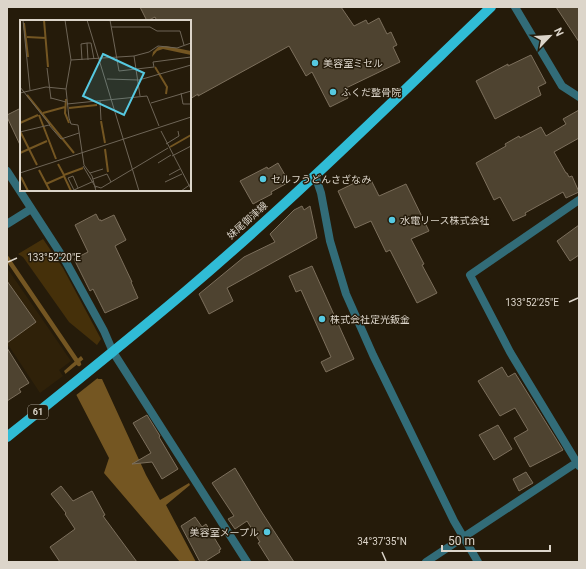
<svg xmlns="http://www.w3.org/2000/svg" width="586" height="569" viewBox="0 0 586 569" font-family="Roboto,'Noto Sans JP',sans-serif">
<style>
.built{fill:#2f2109}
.green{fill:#45300a}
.water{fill:#745622}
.pier{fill:#251b0a}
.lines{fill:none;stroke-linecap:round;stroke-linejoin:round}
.stream{stroke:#745622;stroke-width:4.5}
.building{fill:#4e4330;stroke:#7c6f5c}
.minor{stroke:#326c78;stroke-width:8}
.tertiary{stroke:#326c78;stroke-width:8}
.primary{stroke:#30bcd6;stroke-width:10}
.ticks{fill:none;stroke:#dcd5ca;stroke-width:1.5}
.poi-dot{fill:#56c9e1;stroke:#251b0a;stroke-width:1.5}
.labels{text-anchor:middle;stroke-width:3;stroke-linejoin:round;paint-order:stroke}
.shield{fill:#251b0a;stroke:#a59d90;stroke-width:1}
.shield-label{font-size:9px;font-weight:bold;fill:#dcd5ca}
.poi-label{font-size:10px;fill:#dcd5ca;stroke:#251b0a;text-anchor:start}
.street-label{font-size:10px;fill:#dcd5ca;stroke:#251b0a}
.inset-river{fill:none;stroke:#745622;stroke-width:2}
.inset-road{fill:none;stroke:#6e6557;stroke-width:1}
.view{fill:#56c9e1;fill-opacity:0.15;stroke:#56c9e1;stroke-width:2}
.inset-edge{fill:none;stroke:#dcd5ca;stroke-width:2}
.ticks-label{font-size:10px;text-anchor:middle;fill:#dcd5ca;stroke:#251b0a;stroke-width:3;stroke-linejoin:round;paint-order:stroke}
</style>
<rect width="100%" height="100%" fill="#251b0a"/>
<path class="built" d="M7,268l64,93 -12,9 4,6 -23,17 -31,-47 -2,1z"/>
<path class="green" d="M43,239l20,29 38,71 -4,6 -28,-23 -46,-65 -5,-3z"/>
<path class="water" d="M81,356l17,23h4l44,96 14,25 29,-17 1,2 -24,20 30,57h-16l-76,-89 5,-15 -45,-87z"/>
<path class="pier" d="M85,358l14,19 -24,19 -11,-21z"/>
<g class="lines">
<path class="stream" d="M7,258l72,106"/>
</g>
<path class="building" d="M140,7h201l13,19 12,-6 2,4 11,-6 8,16 4,-2 6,13 -4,2 7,15 -56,27 4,9 -18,9 -18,-35 -6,4 -17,-30 -91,50v-2l-8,5v-78h-33l-2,-4 -8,4z
M556,7h23v35z
M531,55l15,28 -8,4 3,8 -46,24 -19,-38 32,-17v2z
M21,108v39l-14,-30v-2z
M579,110v28l-25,14 12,21h1l2,4 3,-1 7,16 -13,6 -3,-6 -38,21 1,2 -13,6 -13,-24 -6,3 -18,-37 30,-17 -1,-2 14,-8 1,2 21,-11 5,9 20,-12 -3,-5z
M278,163l11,19 -18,10 1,2 -19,10 -13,-23 27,-14 1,2z
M369,176l10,20 27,-12 23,47 -18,8 13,25 -2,1 15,28 -20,10 -27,-53 -4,2 -15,-31 -16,7 -17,-37z
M302,206l2,4 6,-4 7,32 -90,50 6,13 -24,13 -10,-20 45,-37 31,-15 -5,-8 24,-24z
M96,214l3,6h2v1l13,-6 12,25 -11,6 17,36h-1l7,16 -33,15 -12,-24 -3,2 -16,-32 14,-7 -13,-27z
M579,225v30l-9,6 -13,-20z
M312,266l42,93 -28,13 -5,-10 10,-5 -30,-67 -5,2 -7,-16z
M7,281l29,41 -29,21z
M7,348l22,35 -10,6 2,3 -14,9z
M502,367l6,10 7,-4 48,77 -33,17 -16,-29 14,-8 -13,-22 -15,8 -22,-35z
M147,415l13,21 -1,1 19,32 -16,10 -10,-17 -20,2 19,-11 -18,-30z
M498,425l14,24 -18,11 -15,-25z
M235,468l26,43 33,51h-24l-12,-19 2,-1 -13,-21 -12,8 -7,-10 6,-3 -22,-33z
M526,472l7,11 -14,8 -6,-12z
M61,486l12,15 19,-10 13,24 -2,1 34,46h-77l-10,-15 25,-18 -10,-15 1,-1 -15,-19z
M195,517l7,10 4,-3 15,25 -2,1 1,2 -16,10h-4l-19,-36z"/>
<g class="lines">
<path class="minor" d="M515,7l47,79 17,11
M7,171l59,91 38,69 9,21 134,210
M579,200l-109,75 40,77 69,114
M7,224l24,-15
M426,562l153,-101"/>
<path class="tertiary" d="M315,175l6,18 9,48 16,53 27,61 81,166 24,41"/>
<path class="primary" d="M7,437c60,-48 120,-96 179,-146 106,-90 205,-188 305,-284"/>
</g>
<path class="ticks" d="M8,262l9,-4M569,302l9,-4M382,552l4,9"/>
<g class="poi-dot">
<circle cx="315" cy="63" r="4"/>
<circle cx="333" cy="92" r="4"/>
<circle cx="263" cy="179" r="4"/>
<circle cx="392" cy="220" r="4"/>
<circle cx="322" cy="319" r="4"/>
<circle cx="267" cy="532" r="4"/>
</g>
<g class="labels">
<rect class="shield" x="28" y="405" width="20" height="14" rx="3"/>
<g class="shield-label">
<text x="38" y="415">61</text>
</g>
<g class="poi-label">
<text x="323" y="67">美容室ミセル</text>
<text x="341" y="96">ふくだ整骨院</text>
<text x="271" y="183">セルフうどんさざなみ</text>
<text x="400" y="224">水電リース株式会社</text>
<text x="330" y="323">株式会社定光鈑金</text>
<text x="259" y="536" text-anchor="end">美容室メープル</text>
</g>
<g class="street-label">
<text transform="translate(247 220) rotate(-42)" y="4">妹尾御津線</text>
</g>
</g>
<g transform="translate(20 20)">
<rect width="171" height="171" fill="#251b0a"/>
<path d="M146,26l25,5v4l-28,-6 -6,2 -5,6 1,-5 5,-5z" fill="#745622"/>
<path class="inset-river" d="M24,0l4,47M4,3l4,34M7,17l19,1M135,47l12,20 -1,7M7,75l47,58M46,79l-1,14 4,10M49,88l28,-3M23,93l22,-6M19,95l17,44M81,101l4,22M0,103l18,-8M0,111l17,34M150,127l21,-12M85,129l3,23M0,133l27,-12M38,144l6,11 19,-7M19,150l11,21M1,157l7,14M26,164l18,-8 7,15"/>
<path class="inset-road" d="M3,0l7,70M45,0l6,40 -5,29 3,29 2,6 7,1 6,40 8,11 4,15M67,0l52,171M90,0l9,51 35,-4 -1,-5 38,-5M91,7h39l7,4h23l4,14M67,23h4l3,16M114,36l6,40M51,40l63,-4 15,-4 9,-6 19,2 14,-5M62,40l-1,-16 6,-1 1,17M27,48l4,31M87,59l32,1 52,-15M0,67l30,38M0,73l26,-6 20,2M161,73l2,11h8M31,78l15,4M80,81l1,19M131,83l40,-12M47,84l80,-8 12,30M141,111l30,58M0,112l29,-7 12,14 18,-6M146,124l13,-8 -1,-5M152,136l19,-10M138,143l13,-8M63,146l13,22M0,153l171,-56M70,153l13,-4M149,155l11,-6M73,159l14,-5 4,8M145,162l17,-8M75,166l6,2 67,-40M58,168l-5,-12 -5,2 6,12 20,-9M161,171l10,-7"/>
<path class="view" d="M83,34l41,19 -20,42 -41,-19z"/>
<rect width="171" height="171" class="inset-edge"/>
</g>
<g class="ticks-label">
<text x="54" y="261">133°52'20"E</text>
<text x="532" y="306">133°52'25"E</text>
<text x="382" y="545">34°37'35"N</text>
</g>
<rect width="586" height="569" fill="none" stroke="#dcd5ca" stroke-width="16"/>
<g transform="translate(550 36) rotate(65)" stroke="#251b0a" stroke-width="3" paint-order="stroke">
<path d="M0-3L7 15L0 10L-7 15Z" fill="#dcd5ca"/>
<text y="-6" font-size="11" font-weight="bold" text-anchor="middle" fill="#dcd5ca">N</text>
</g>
<path d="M442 545v6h108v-6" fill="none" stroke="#dcd5ca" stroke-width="2"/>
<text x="448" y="545" font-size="12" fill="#dcd5ca" stroke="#251b0a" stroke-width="3" paint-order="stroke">50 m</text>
</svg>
